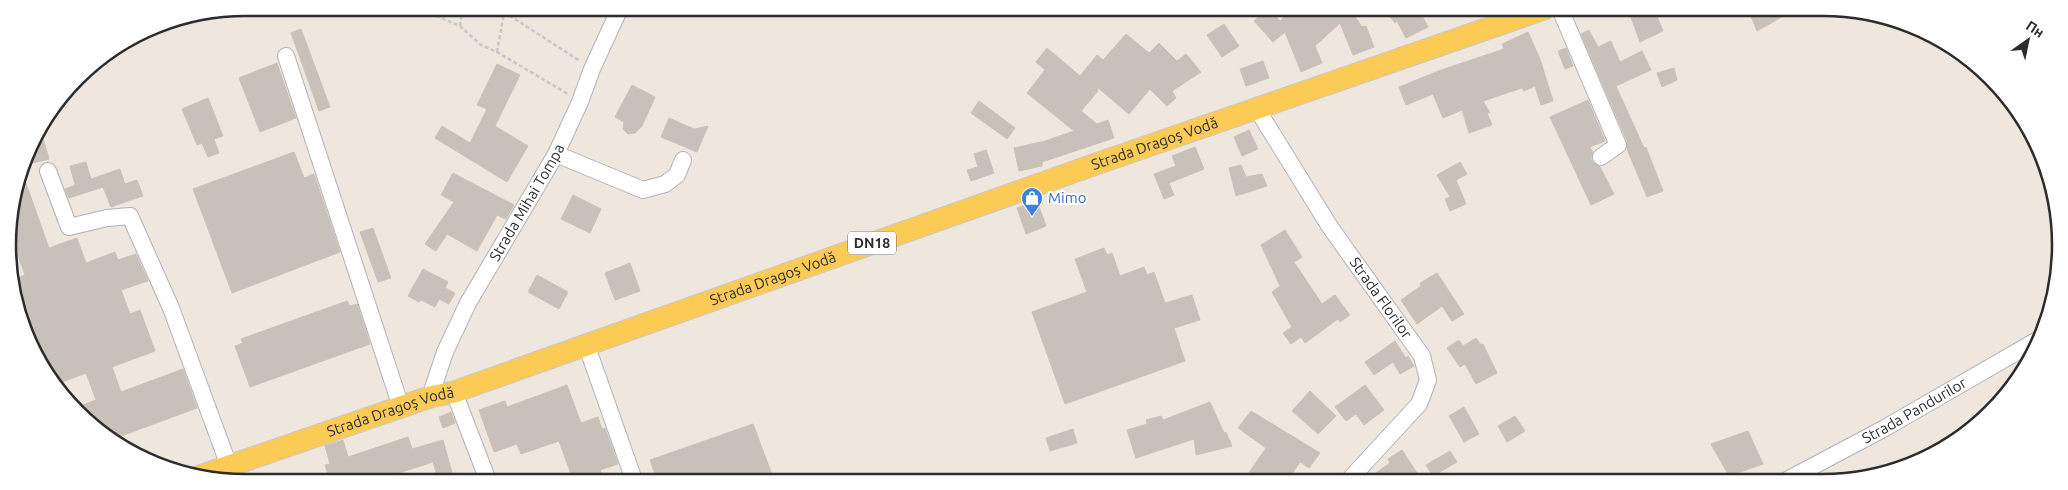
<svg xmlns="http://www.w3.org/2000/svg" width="2068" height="490" viewBox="0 0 2068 490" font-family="Ubuntu,sans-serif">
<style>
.building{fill:#c7c1b9;stroke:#cbc3b7}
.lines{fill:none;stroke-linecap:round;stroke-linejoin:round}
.minor-casing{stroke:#aeb2bd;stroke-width:18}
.major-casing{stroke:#c8c8c8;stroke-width:23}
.path{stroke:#c8c8c8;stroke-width:2.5;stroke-dasharray:4 2.5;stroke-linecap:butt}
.minor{stroke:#fff;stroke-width:16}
.major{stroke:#fccb55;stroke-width:21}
.labels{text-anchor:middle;stroke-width:4;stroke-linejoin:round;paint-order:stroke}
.shield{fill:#fff;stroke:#6b6b6b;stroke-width:1}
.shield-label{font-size:14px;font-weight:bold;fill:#2c2c2c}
.street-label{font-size:15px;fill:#2c2c2c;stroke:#fff}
.shop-label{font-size:15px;fill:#366cbe;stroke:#fff;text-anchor:start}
.rim{fill:none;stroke:#2c2c2c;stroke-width:2.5}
</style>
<rect width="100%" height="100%" fill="#efe6de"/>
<path class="building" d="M1267,9h3l10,12 12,-12h23l5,6 10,-6h25l-3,3 10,15 4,-1 8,21 -21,8 -13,-32 -25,23 7,17 -21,9 -16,-40 -12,10 -19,-21z
M1384,9h30l-8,6 3,3 11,-6 8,15 -22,11 -9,-17 -2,2z
M1628,9h26l9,22 -23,11z
M1748,9h14l4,6 24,-5 1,2 -34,19z
M1224,24l15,22 -17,11 -15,-22z
M301,29l29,78 -11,4 -28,-78z
M1589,30l9,17 13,-6 9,21 22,-11 9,19 -35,16 28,62 2,-1 17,44 -16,6 -20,-48v-8l-46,-107z
M1528,32l12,27 13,42 -12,4 -6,-19 -11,5 -2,-3 -39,13 7,12h-3l5,12 -23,8 -7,-23 -19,8 -10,-24 -27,11 -7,-18 42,-17 63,-21 -2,-5z
M1126,34l23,19 10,-10 18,18 9,-7 15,18 -29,19 4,7 -9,8 -17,-17 -21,25 -32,-27 1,4 -17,20 16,13 11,-4 6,18 -72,24v4l-23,5 -5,-23 31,-7 29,-10 -47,-38 18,-23 -9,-8 11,-14 33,28 17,-21 6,5z
M1566,48l7,18 -8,3 -7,-18z
M1263,61l6,17 -23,8 -6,-17z
M277,63l19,55 -36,14 -21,-54z
M497,64l23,11 -25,51 33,20 -21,36 -72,-44 7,-12 28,17 17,-34 -10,-4z
M1674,68l3,12 -15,7 -5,-14z
M632,85l23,12 -13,29 -7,7 -7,1 -5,-5 1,-7 -9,-5z
M208,98l15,38 -9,3 5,14 -11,4 -6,-14 -5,2 -15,-36z
M1588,100l17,41 -15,6 3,5 -2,6 2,5 7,4 14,27 -23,11 -41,-88z
M979,101l36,27 -8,11 -36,-26z
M669,118l25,11 14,-3 -11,26 -36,-15z
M1249,130l9,19 -16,7 -8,-19z
M42,135l7,24 -24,6 7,-25 2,-2z
M1195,147l9,22 -35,14 5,12 -10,4 -10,-25 22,-8 -4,-10z
M986,150l8,23 -23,8 -4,-11 11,-3 -4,-13z
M294,152l10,26 10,-4 26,78 -108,41 -39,-104z
M86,162l5,17 29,-10 5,15 12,-4 6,16 -32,11 -8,-20 -34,11 -4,-9 10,-4 -5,-19z
M1460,162l7,12 -11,6 10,24 -16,7 -5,-12 5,-2 -13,-22z
M1241,165l5,12 16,-3 5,12 -31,10 -7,-28z
M453,173l61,32 -8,14 -9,-4 -20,36 -30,-17 -11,17 -11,-7 29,-42 -13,-7z
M23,175l26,73 28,-10 9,25 29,-11 3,8 18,-6 12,27 -27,9 9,24 10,-4 15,41 -43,16 9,25 62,-23 14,39 -84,31 -36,-32 19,-7 -10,-27 -32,12 -34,-64 -5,-42 10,-4 -14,-38h-2l-1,-8z
M573,195l28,14 -11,24 -29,-14z
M1037,201l9,25 -20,8 -9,-26z
M373,228l18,50 -13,4 -18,-50z
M1285,230l17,27 -8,5 28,42 13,-9 15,20 -10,7 -2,-3 -33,24 -4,-6 -10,7 -8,-11 9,-6 -20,-35 8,-6 -19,-41z
M1104,248l3,7 5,-2 8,23 24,-9 3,8 7,-3 11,31 27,-8 8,25 -26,8 11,33 -120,43 -33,-92 55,-20 -12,-33z
M630,263l10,28 -25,9 -10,-27z
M423,269l25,13 -3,6 10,5 -6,11 -10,-5 -4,8 -14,-7 -2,2 -11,-6z
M1437,273l27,41 -12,7 -10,-15 -25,18 -16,-24 20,-14 -1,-3z
M537,275l31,17 -9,17 -31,-17z
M347,301l3,5 7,-2 13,40 -120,43 -15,-41 8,-3 -2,-4z
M1476,338l5,7 2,-1 14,29 -21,11 -11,-20 -5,3 -13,-19 12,-8 4,6z
M1395,341l11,17 2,-2 6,10 -14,8 -7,-12 -19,13 -9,-13z
M567,385l14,38 17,-6 4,12 3,-1 13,36 -18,6 5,10h-32l-14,-39 -38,13 -4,-10 -23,8 -15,-42 26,-9 2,6z
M1365,385l19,25 -20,15 -8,-11 -10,7 -11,-14z
M1310,391l26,25 -18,18 -26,-23z
M1210,402l14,31 2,-1 6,14 -36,9 -2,-16 -58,19 -9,-28 20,-6 -1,-4 15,-4 2,4z
M1464,407l15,27 -15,8 -15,-26z
M1251,411l69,42 -11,15 -9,-6 -12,18h-44l22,-32 -28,-20z
M451,412l4,11 -12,5 -4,-11z
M1515,416l10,15 -18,11 -9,-16z
M753,424l21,56h-117l-7,-20z
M1073,429l4,14 -27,8 -4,-13z
M1748,431l15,33 -34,12 -18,-32z
M408,437l4,12 31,-9 11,40h-16l-5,-18 -56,18h-47l-5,-15 5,-1 -5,-18 18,-6 5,17z
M1402,450l17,26 -6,4h-47l24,-17 -2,-4z
M1450,451l7,11 -24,14 -7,-11z"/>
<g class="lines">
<g class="minor-casing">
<g id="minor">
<path d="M1560,9l58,136 -17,12"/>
<path d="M286,56l115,351"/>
<path id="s1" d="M1257,109l73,118 92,129 6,24 -9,24 -70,76"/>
<path d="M556,154l87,36 22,-6 12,-9 6,-15"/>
<path d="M48,171l21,56 38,-9 23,-2 41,92 58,158"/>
<path d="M586,344l48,136"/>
<path d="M454,392l33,86"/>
<path id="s2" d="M430,397l15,-45 23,-49 88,-149 24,-52 12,-33 28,-61"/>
<path id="s3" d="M1787,480l98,-52 154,-89"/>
</g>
</g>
<g class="major-casing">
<g id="major">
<path id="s4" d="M200,476l230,-79 24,-5 642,-228 448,-155"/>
</g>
</g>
<path class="path" d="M418,8l42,18 21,19 16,7 71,42
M504,12l76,49
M460,26l3,-18
M497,52l8,-44"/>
<use href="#minor" class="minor"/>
<use href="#major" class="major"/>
</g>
<defs>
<g id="shop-pin" transform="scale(1.125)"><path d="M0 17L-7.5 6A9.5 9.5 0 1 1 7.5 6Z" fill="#3f7fe0" stroke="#fff"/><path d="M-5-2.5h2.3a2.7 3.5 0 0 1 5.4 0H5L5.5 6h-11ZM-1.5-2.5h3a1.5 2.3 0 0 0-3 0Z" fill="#fff"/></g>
</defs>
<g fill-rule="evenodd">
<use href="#shop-pin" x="1032" y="198"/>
</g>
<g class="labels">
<rect class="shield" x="848" y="231.5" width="48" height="23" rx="4"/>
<g class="shield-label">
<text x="872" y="248">DN18</text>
</g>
<g class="street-label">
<text dy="5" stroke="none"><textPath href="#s4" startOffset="1011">Strada Dragoș Vodă</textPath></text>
<text dy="5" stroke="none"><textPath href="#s2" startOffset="218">Strada Mihai Tompa</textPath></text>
<text dy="5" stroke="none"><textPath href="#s4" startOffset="606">Strada Dragoș Vodă</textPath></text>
<text dy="5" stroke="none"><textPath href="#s1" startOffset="226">Strada Florilor</textPath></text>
<text dy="5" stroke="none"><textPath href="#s3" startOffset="145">Strada Pandurilor</textPath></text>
<text dy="5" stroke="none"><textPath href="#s4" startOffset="201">Strada Dragoș Vodă</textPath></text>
</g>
<g class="shop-label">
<text x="1048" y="203">Mimo</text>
</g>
</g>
<path d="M0 0H2068V490H0ZM245 16H1823A229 229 0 0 1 2052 245V245A229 229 0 0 1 1823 474H245A229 229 0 0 1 16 245V245A229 229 0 0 1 245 16Z" fill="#fff" fill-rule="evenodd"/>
<path class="rim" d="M245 16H1823A229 229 0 0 1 2052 245V245A229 229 0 0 1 1823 474H245A229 229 0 0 1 16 245V245A229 229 0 0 1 245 16Z"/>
<g transform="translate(2028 40) rotate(33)" stroke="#ffffff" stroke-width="4" paint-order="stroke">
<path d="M0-4L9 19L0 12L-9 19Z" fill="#2c2c2c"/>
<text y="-8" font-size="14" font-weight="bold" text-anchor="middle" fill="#2c2c2c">Пн</text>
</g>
</svg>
